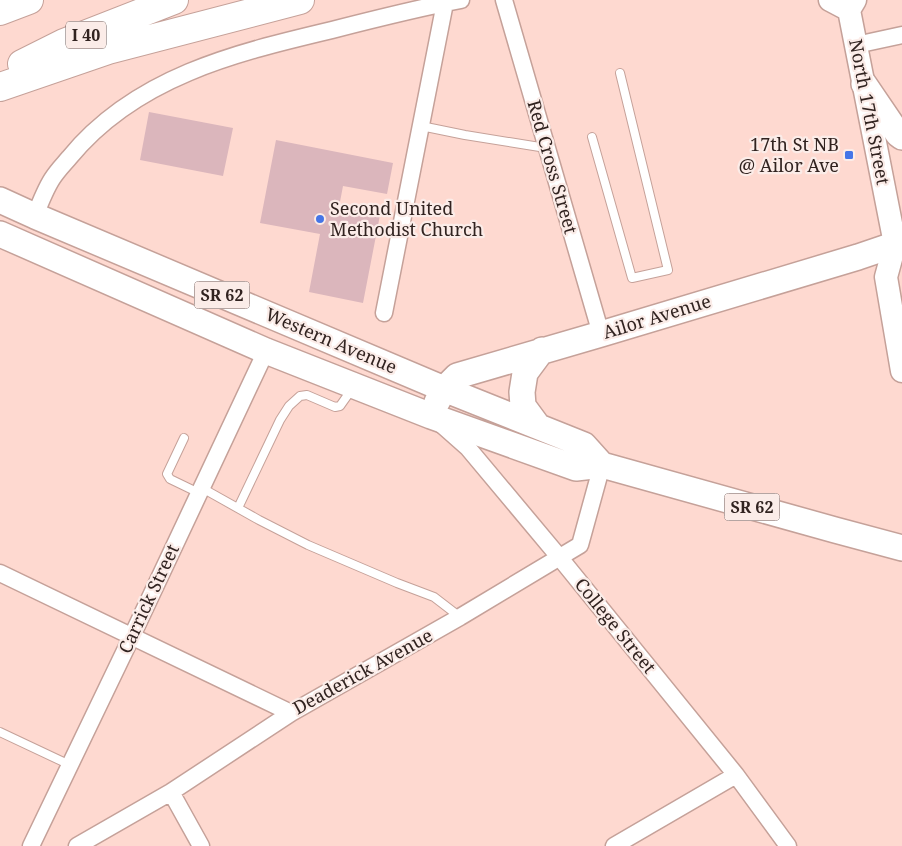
<svg xmlns="http://www.w3.org/2000/svg" width="902" height="846" viewBox="0 0 902 846" font-family="'Noto Serif',serif">
<style>
.building{fill:#dbb6bc}
.lines{fill:none;stroke-linecap:round;stroke-linejoin:round}
.lane-casing{stroke:#c5a199;stroke-width:10}
.street-casing{stroke:#c5a199;stroke-width:19}
.secondary-casing{stroke:#c5a199;stroke-width:25}
.primary-casing{stroke:#c5a199;stroke-width:28}
.highway-casing{stroke:#c5a199;stroke-width:30}
.lane{stroke:#fff;stroke-width:8}
.street{stroke:#fff;stroke-width:16}
.secondary{stroke:#fff;stroke-width:22}
.primary{stroke:#fff;stroke-width:25}
.highway{stroke:#fff;stroke-width:28}
.poi-dot{fill:#4575e7;stroke:#fbece8;stroke-width:2}
.labels{text-anchor:middle;stroke-width:4.5;stroke-linejoin:round;paint-order:stroke}
.shield{fill:#fbece8;stroke:#6e5f5c;stroke-width:1}
.shield-label{font-size:16px;font-weight:bold;fill:#312320}
.street-label{font-size:18px;fill:#312320;stroke:#fbece8}
.poi-label{font-size:18px;fill:#312320;stroke:#fbece8;text-anchor:end}
</style>
<rect width="100%" height="100%" fill="#fed9d0"/>
<path class="building" d="M149,112l84,16 -10,48 -83,-16z
M276,140l117,23 -6,31 -44,-8 -4,21 41,8 -17,88 -54,-11 11,-58 -60,-11z"/>
<g class="lines">
<g class="lane-casing">
<path id="lane" d="M421,126l44,9 81,13
M592,137l40,141 36,-8 -48,-197
M184,438l-17,36 3,5 29,14
M202,488l57,32 49,25 89,38 37,14 26,20
M238,508l42,-88 9,-14 11,-10 7,-1 28,12 5,-1 12,-17
M0,732l70,33"/>
</g>
<g class="street-casing">
<path id="street" d="M504,0l97,334
M856,45l46,-10
M35,216c5,-13 10,-26 17,-37 5,-8 11,-14 17,-21 66,-81 166,-105 263,-128 43,-11 86,-22 129,-30
M384,313l61,-310
M442,425l26,23 92,110 176,217 52,71
M0,573l291,140
M171,792l30,54
M31,846l101,-210 134,-285
M77,846l94,-54 120,-79 169,-96 120,-72 22,-80
M614,846l122,-71"/>
</g>
<g class="secondary-casing">
<path id="secondary" d="M830,0l19,10
M855,0l-6,10 46,234 -9,33 16,94"/>
</g>
<g class="primary-casing">
<path id="primary" d="M864,84l34,50 4,3
M0,200l35,16 409,173 140,56 18,20
M0,234l266,117 165,65 145,52 26,-3 233,65 67,18
M437,402l7,-13 13,-13 144,-42 257,-77 44,-15
M537,425l-14,-19 -1,-14 3,-19 17,-23"/>
</g>
<g class="highway-casing">
<path id="highway" d="M0,11l29,-11
M22,64l42,-21 110,-43
M0,87l108,-37 192,-50"/>
</g>
<use href="#lane" class="lane"/>
<use href="#street" class="street"/>
<use href="#secondary" class="secondary"/>
<use href="#primary" class="primary"/>
<use href="#highway" class="highway"/>
</g>
<g class="poi-dot">
<rect x="844" y="150" width="10" height="10" rx="2.5"/>
<circle cx="320" cy="219" r="5"/>
</g>
<g class="labels">
<g class="shield">
<rect x="66" y="21.5" width="40" height="27" rx="4"/>
<rect x="194.5" y="281.5" width="55" height="27" rx="4"/>
<rect x="724.5" y="493.5" width="55" height="27" rx="4"/>
</g>
<g class="shield-label">
<text x="86" y="41">I 40</text>
<text x="222" y="301">SR 62</text>
<text x="752" y="513">SR 62</text>
</g>
<g class="street-label">
<text transform="translate(869 112) rotate(79)" y="6">North 17th Street</text>
<text transform="translate(552 167) rotate(74)" y="6">Red Cross Street</text>
<text transform="translate(657 317) rotate(-17)" y="6">Ailor Avenue</text>
<text transform="translate(331 341) rotate(23)" y="6">Western Avenue</text>
<text transform="translate(149 599) rotate(-65)" y="6">Carrick Street</text>
<text transform="translate(615 626) rotate(51)" y="6">College Street</text>
<text transform="translate(363 672) rotate(-29)" y="6">Deaderick Avenue</text>
</g>
<g class="poi-label">
<text x="839" y="151">17th St NB<tspan x="839" dy="21">@ Ailor Ave</tspan></text>
<text x="330" y="215" text-anchor="start">Second United<tspan x="330" dy="21">Methodist Church</tspan></text>
</g>
</g>
</svg>
